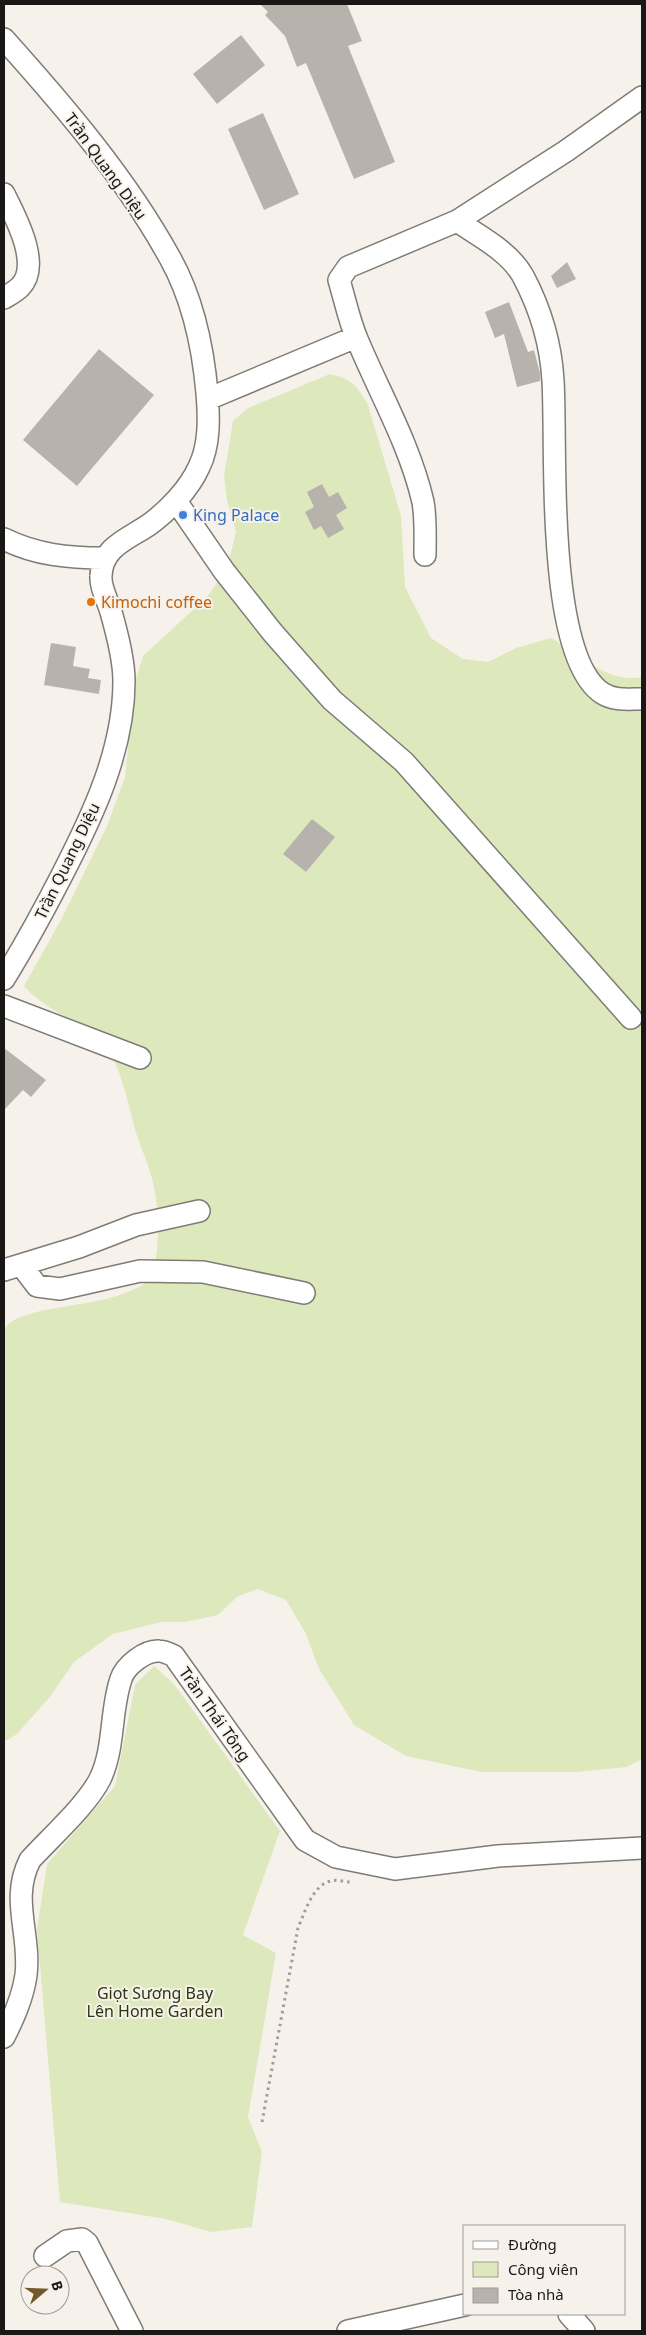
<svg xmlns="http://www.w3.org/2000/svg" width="646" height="2335" viewBox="0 0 646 2335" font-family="'Noto Sans',sans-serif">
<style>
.green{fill:#dde9bc}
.building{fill:#b8b2ad}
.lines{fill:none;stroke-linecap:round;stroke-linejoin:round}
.minor-casing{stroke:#7f7b75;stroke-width:24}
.path{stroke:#a09d98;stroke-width:3;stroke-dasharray:2.5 4;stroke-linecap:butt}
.minor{stroke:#fff;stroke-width:21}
.shop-dot{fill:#3f7fe0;stroke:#f6f2eb;stroke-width:2}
.food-dot{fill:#e8710a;stroke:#f6f2eb;stroke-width:2}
.labels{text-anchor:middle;stroke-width:4;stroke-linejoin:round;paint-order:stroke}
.street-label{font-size:16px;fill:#191816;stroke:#f6f2eb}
.shop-label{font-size:16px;fill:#366cbe;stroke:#f6f2eb;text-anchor:start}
.food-label{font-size:16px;fill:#c56008;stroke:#f6f2eb;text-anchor:start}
.park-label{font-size:16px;fill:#2e360f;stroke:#f6f2eb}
</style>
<rect width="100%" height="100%" fill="#f6f2eb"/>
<path class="green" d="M330,374c22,5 27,11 38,31l33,111 4,71 26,51 32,21 25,3 28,-14 35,-10c28,16 57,46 91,39v1082l-15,8 -50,5h-96l-75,-16 -52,-31 -36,-58 -12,-33 -20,-34 -28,-11 -20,7 -20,19 -33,7h-24l-48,12 -39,28 -25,36 -32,36 -13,8v-412c2,-2 4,-7 7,-8 24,-16 83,-16 114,-29 5,-2 16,-6 20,-10 18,-19 14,-77 8,-100 -4,-19 -13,-36 -18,-54 -5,-20 -16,-67 -29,-82 -23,-24 -63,-38 -82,-61l38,-68 45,-92 18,-49 9,-91 9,-30 64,-59 20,-29 9,-36 -9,-31 -3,-25 9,-55 15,-13z
M154,1666l20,18 106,147 -37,104 33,18 -28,164 14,35 -10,75 -41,5 -45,-13 -106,-17 -23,-273 10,-65 68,-78 20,-101z"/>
<path class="building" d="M260,4h87l15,37 -14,5 47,116 -41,17 -48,-116 -9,4 -12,-31 -20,-21 3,-3z
M241,35l24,30 -48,39 -24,-30z
M263,113l36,81 -35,16 -36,-81z
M567,262l9,17 -19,9 -6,-12z
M509,302l19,50 6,-2 6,23v8l-23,6 -13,-53 -9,4 -10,-26z
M99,349l55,46 -77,91 -54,-46z
M322,484l7,13 9,-5 9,16 -11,7 8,14 -16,9 -7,-12 -7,4 -9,-18 9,-5 -7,-15z
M51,643l25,4 -3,19 17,3 -2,9 13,2 -2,14 -55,-9z
M312,819l23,18 -29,35 -23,-18z
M4,1048l42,32 -15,17 -8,-7 -19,20z"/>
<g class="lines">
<g class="minor-casing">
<path id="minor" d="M4,39c60,67 122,139 166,219 23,41 33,89 37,135 2,24 3,52 -8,74 -10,22 -30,43 -49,57 -21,15 -48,22 -49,52 -1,11 7,25 10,36 6,21 13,47 13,69 0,69 -31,134 -62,194 -18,35 -37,70 -58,104
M4,194c11,22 38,71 16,93 -4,4 -11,8 -16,11
M457,221c23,16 52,30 66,55 17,32 28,68 30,105 4,64 -8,274 49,312 12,8 26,6 40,6
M208,399l148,-62
M176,501l48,70 49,62 59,67 72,62 227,256
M4,539c32,16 65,19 100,19
M425,555c0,-18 1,-36 -2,-53 -13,-57 -44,-110 -66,-163 -8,-19 -12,-39 -18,-59l9,-13 109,-46 109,-70 76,-54
M4,1006l136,52
M21,1265l16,21 23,3 80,-18 63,1 101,21
M4,1270l75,-23 57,-22 63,-14
M4,2037c10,-20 19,-40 22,-62 5,-41 -16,-76 4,-115 20,-22 57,-55 70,-81 15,-31 10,-68 21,-100 4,-13 24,-29 38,-28 4,0 11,3 15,5l131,184 31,17 59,12 103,-13 144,-8
M45,2256l22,-15 15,-2 5,4 45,88
M569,2314l15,17
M348,2331l117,-26"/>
</g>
<path class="path" d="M262,2122l36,-194c6,-14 15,-44 33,-47 6,-2 14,1 20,1"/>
<use href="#minor" class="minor"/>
</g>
<circle class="shop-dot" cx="183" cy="515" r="5"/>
<circle class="food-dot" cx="91" cy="602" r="5"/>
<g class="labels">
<g class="street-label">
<text transform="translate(106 166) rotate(54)" y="6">Trần Quang Diệu</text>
<text transform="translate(67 861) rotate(-64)" y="6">Trần Quang Diệu</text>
<text transform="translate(215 1714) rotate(55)" y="6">Trần Thái Tông</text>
</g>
<g class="shop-label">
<text x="193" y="521">King Palace</text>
</g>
<g class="food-label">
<text x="101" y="608">Kimochi coffee</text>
</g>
<g class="park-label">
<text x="155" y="1999">Giọt Sương Bay<tspan x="155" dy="18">Lên Home Garden</tspan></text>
</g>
</g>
<rect width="646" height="2335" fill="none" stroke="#191816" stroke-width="10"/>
<rect x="463" y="2225" width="162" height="90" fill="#f6f2eb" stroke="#9e9b96"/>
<rect x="473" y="2241" width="25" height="8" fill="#ffffff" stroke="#9e9b96"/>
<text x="508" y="2250" font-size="15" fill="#191816">Đường</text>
<rect x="473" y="2262" width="25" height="15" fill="#dde9bc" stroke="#9e9b96"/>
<text x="508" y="2275" font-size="15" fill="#191816">Công viên</text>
<rect x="473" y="2288" width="25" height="15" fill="#b8b2ad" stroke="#9e9b96"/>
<text x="508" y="2300" font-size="15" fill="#191816">Tòa nhà</text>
<g transform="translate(45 2290) rotate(71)"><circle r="24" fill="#f6f2eb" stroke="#9e9b96"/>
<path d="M0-4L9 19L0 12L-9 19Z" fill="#71592a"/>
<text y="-8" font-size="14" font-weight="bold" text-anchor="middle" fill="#191816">B</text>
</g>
</svg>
